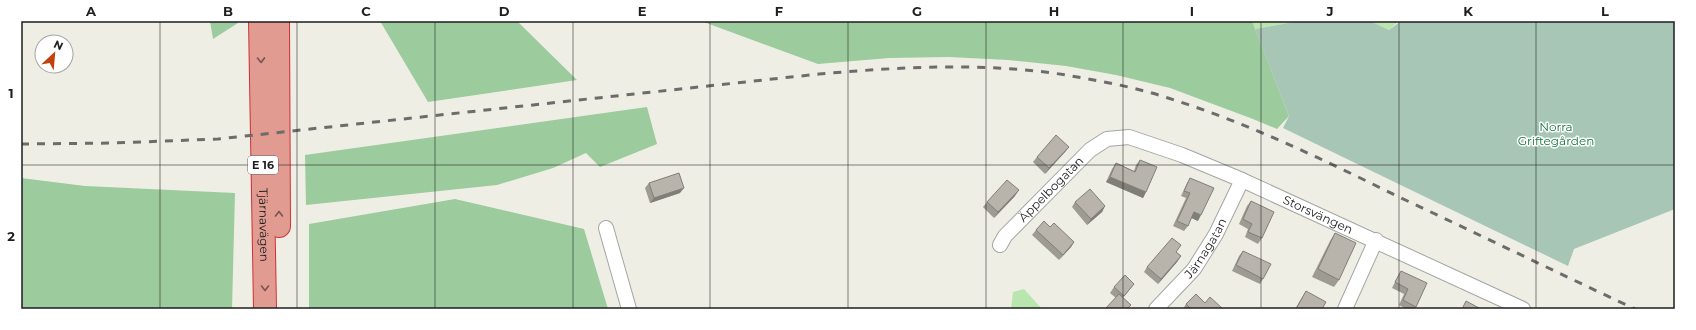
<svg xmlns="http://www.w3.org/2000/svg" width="1696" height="330" viewBox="0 0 1696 330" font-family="Montserrat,sans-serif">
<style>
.grass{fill:#b8e6ae}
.forest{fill:#9ccb9d}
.cemetery{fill:#a7c6b5}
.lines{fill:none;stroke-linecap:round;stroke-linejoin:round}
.street-casing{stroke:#a5a5a5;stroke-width:16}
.highway-casing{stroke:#d02f35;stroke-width:24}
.street{stroke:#fff;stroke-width:14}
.highway{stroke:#e19b91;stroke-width:22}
.rail{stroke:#6c6c6c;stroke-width:3;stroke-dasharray:8 8;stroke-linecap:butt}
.wall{fill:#9e9b93}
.shaded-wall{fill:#817e78}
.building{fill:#b8b4ab;stroke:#817e78}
.oneway{stroke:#765652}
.grid{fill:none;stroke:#1e1e1e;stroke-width:1;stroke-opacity:0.55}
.labels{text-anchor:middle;stroke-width:3;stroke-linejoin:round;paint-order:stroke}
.shield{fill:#fff;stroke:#626262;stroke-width:1}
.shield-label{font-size:11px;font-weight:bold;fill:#1e1e1e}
.park-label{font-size:12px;fill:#127639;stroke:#fff}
.street-label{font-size:12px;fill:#1e1e1e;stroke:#fff}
.neatline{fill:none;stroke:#1e1e1e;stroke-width:1.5}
.grid-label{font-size:13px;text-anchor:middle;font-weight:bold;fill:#1e1e1e}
</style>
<rect width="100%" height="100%" fill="#efeee5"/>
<path class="grass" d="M1252,21h47l-44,8z
M1370,21h29l-10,9z
M1024,289l18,20h-31l2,-17z"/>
<path class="forest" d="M210,21h28v2l-25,16z
M380,21h137l60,59 -149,22z
M701,21h551l37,95 -12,13 -24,-10 -83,-31 -54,-13 -50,-9 -58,-6 -59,-3 -60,1 -71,6z
M647,107l10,37 -57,23 -14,-14 -33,15 -56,17 -191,20 -1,-50z
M21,178l64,8 150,7 -3,116h-211z
M455,199l129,30 24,80h-299v-85z"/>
<path class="cemetery" d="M1299,21h71l19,9 12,-9h274v188l-101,40 -6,17 -285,-138 6,-12 -34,-87z"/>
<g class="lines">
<g class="street-casing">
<g id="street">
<path d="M606,228l23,81"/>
<path id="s1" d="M1000,245l5,-9 85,-86 17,-11 22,-2 53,18 60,25 281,129"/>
<path id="s2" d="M1156,309l38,-40 22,-35 26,-54"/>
<path d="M1345,309l31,-69"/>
</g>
</g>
<g class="highway-casing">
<g id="highway">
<path id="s3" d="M260,21l5,288"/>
<path d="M278,21l1,205"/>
</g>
</g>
<use href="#street" class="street"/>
<use href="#highway" class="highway"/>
<path class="rail" d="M21,144l92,-1 105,-4 601,-65c82,-7 165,-12 247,1 34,6 69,12 102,23 80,25 156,62 231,99 79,37 157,75 236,112"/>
</g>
<path class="wall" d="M1069,147l-4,5 -20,22 -12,-12 4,-5z
M1140,160l6,32 -3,6 -37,-16 6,-13 4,-6 18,8 2,-6z
M1190,178l8,43 -7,-3 -3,8 -4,5 -11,-5 13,-28 -5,-2 6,-13z
M649,183l31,10 -30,10 -5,-15z
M1015,196l-21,22 -11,-11 4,-5z
M1251,201l11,37 -4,6 -13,-7 3,-8 -9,-5 8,-18z
M1075,202l30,4 -3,6 -15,13 -15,-18z
M1050,227l24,15 -3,5 -12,13 -27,-25 4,-5z
M1335,233l4,47 -5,7 -22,-10 18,-36z
M1243,251l20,28 -3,5 -28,-13 7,-15z
M1176,252l5,4 -4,6 -19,22 -14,-12 3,-5z
M1401,271l15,36 -2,2h-8l-7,-4 5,-11 -12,-6 6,-12z
M1134,284l-11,14h-7l-6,-5 4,-6z
M1306,291l16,18h-27l6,-10z
M1205,303l18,6h-40l3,-5z"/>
<path class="shaded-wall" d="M1069,147l-4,5 -20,22 4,-6z
M1110,177l36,15 -3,6 -37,-16z
M684,188l-4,5 -30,10 4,-5z
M1019,190l-4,6 -21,22 4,-6z
M1105,206l-3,6 -15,13 4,-6z
M1194,212l7,3 -3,6 -8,-4z
M1074,242l-3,5 -12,13 4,-5z
M1181,256l-4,6 -19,22 3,-5z"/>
<path class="building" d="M1056,135l13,12 -20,21 -12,-11z
M1140,160l17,7 -11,25 -36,-15 6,-14 19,9z
M679,173l5,15 -30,10 -5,-15z
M1190,178l24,10 -13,27 -7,-3 -6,14 -11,-5 13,-28 -6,-2z
M1007,180l12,10 -21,22 -11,-10z
M1090,189l15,17 -14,13 -16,-17z
M1251,201l23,11 -12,26 -14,-6 4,-8 -9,-5z
M1044,221l6,6 4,-4 20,19 -11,13 -27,-25z
M1335,233l21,10 -17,37 -21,-11z
M1172,238l9,7 -5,7 5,4 -20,23 -14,-12z
M1243,251l28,13 -8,15 -27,-14z
M1401,271l26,12 -11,24 -13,-7 5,-11 -13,-7z
M1125,275l9,9 -10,12 -10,-9z
M1306,291l20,11 -4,7h-26z
M1119,294l12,11 -4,4h-22z
M1196,294l9,9 5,-6 13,12h-23l-1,-1 -1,1h-7l-5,-5z
M1466,301l15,8h-19z"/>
<defs><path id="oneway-chevron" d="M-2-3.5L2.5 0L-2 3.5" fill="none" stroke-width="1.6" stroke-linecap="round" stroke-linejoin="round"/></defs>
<g class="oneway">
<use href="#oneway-chevron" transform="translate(261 60) rotate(89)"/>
<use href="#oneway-chevron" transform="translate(279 214) rotate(-90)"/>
<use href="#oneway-chevron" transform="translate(265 288) rotate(90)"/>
</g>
<path class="grid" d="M160,21v288M297,21v288M435,21v288M573,21v288M710,21v288M848,21v288M986,21v288M1123,21v288M1261,21v288M1399,21v288M1536,21v288M21,165h1654"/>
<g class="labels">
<rect class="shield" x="248" y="156" width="30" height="18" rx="3"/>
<g class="shield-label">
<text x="263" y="169">E 16</text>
</g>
<g class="park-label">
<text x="1556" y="131">Norra<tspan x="1556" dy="14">Griftegården</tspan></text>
</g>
<g class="street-label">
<text dy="4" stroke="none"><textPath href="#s1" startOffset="76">Äppelbogatan</textPath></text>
<text dy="4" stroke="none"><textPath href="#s1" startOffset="378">Storsvängen</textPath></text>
<text dy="4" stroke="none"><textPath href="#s3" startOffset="204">Tjärnavägen</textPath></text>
<text dy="4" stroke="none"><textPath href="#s2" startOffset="79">Järnagatan</textPath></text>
</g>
</g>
<rect width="1696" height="330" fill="none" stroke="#ffffff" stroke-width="44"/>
<g transform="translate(54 54) rotate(26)"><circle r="19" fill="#ffffff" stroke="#a5a5a5"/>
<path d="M0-3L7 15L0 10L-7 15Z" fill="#c0430c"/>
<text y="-6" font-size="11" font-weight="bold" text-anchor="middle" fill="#1e1e1e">N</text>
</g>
<rect x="22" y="22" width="1652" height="286" class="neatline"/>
<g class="grid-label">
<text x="91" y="16">A</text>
<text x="228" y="16">B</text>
<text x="366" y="16">C</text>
<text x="504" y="16">D</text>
<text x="642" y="16">E</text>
<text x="779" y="16">F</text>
<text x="917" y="16">G</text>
<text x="1054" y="16">H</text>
<text x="1192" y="16">I</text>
<text x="1330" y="16">J</text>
<text x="1468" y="16">K</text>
<text x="1605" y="16">L</text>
<text x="11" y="98">1</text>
<text x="11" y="241">2</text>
</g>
</svg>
